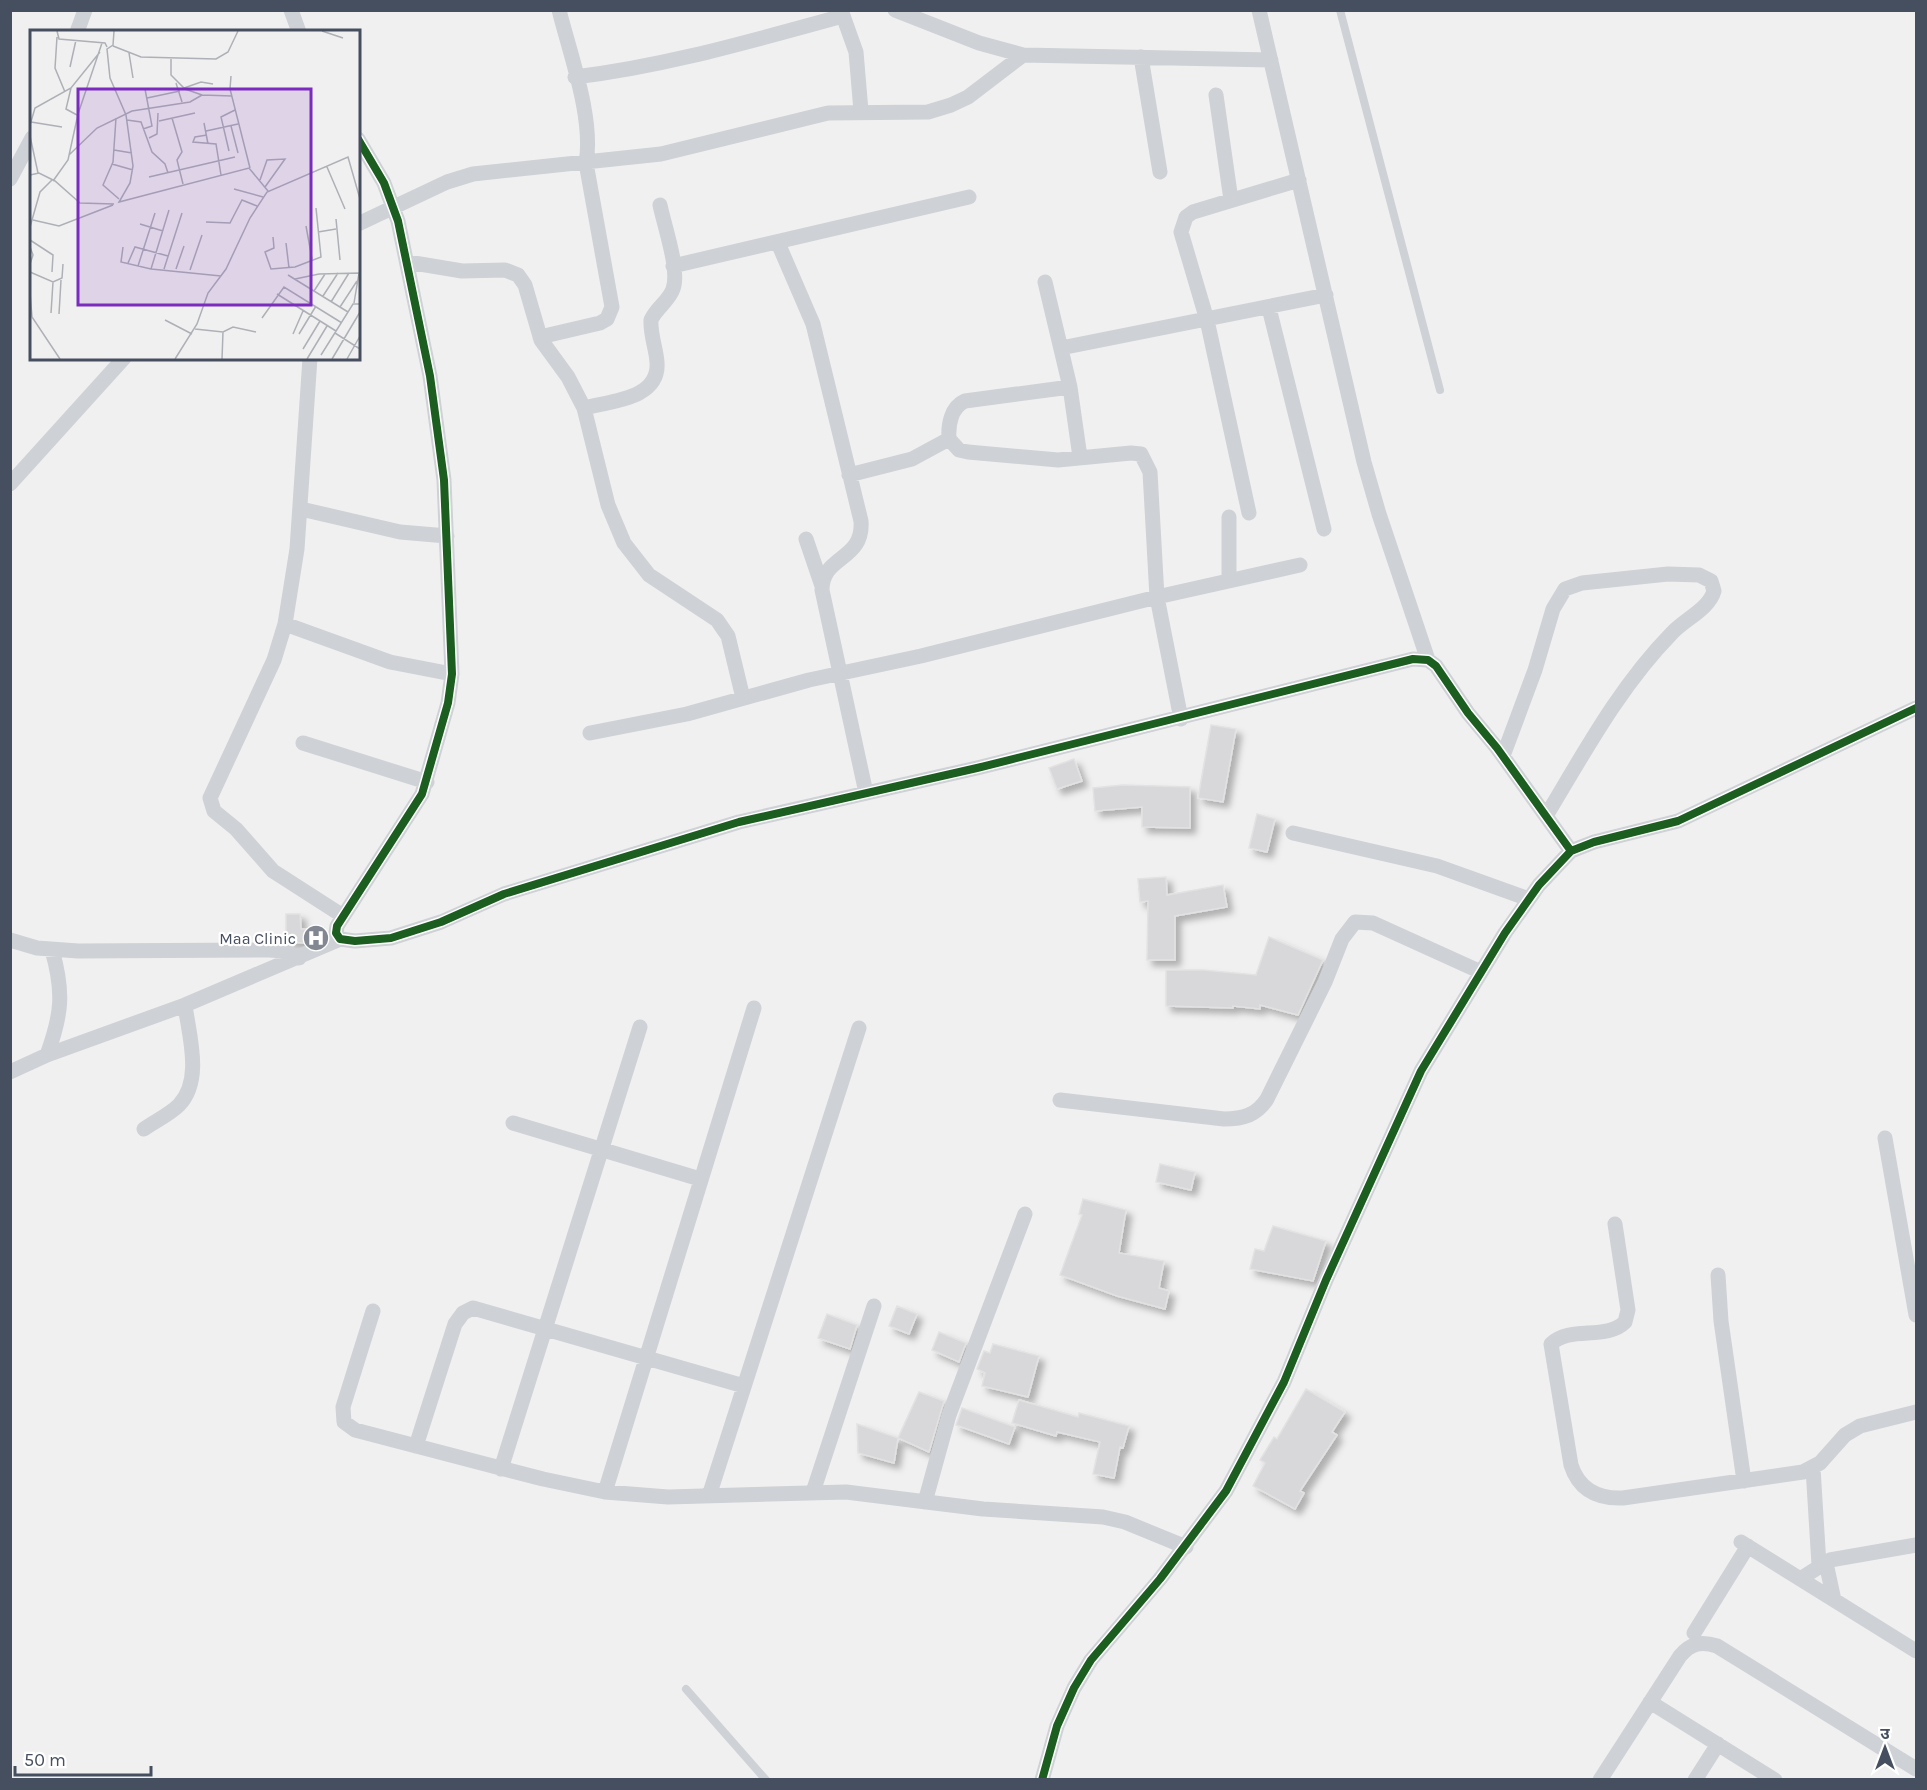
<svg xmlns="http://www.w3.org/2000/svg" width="1927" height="1790" viewBox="0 0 1927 1790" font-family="Karla,'Noto Sans Devanagari',sans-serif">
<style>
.building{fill:#d8d8db;stroke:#e2e2e3;stroke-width:1.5;filter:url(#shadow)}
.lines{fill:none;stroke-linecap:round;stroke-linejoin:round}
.service{stroke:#ced1d5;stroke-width:8}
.minor{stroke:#ced1d5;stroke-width:15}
.cycleway-casing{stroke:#fff;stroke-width:11}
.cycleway{stroke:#1b5e20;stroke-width:8}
.labels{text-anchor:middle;stroke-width:4.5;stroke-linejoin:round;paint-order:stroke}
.poi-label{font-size:16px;fill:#464f5f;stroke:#fff;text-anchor:end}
.inset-road{fill:none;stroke:#adb0b6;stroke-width:1.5}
.view{fill:#7b2cbf;fill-opacity:0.15;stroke:#7b2cbf;stroke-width:3}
.inset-edge{fill:none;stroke:#464f5f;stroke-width:3}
</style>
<defs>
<filter id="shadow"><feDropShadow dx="5.5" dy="5.5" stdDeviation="3" flood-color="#0004"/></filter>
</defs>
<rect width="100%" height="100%" fill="#f1f0f0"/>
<path class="building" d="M1211,725l25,4 -13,73 -25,-4z
M1074,759l8,22 -25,8 -8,-21z
M1123,785l67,2v41l-48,-1v-20l-47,4 -2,-23z
M1257,814l18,5 -8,33 -18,-4z
M1166,877l1,18 56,-10 4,22 -52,9v44h-28l1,-59 -8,1 -2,-23z
M286,914h14l1,15h10v12l-6,2 -19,-1z
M1269,937l54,23 -25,55 -38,-10v4l-27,-3v2l-67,-2v-36h37l53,5z
M1160,1164l35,8 -4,18 -35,-8z
M1083,1199l43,11 -7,43 45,8 -5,27 10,3 -4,18 -48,-13 -57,-21 22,-60 -3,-1z
M1273,1226l53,15 -13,40 -63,-12 5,-20 9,2z
M897,1306l20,8 -8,20 -20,-8z
M827,1314l30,11 -7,24 -32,-11z
M939,1332l27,11 -7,19 -27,-12z
M993,1344l46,12 -11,41 -46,-11 3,-13 -8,-4 7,-18 6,2z
M1306,1389l39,23 -13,20 5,3 -37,56 4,2 -9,16 -42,-23 12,-23 -5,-3 14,-23 3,2z
M919,1392l25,9 -15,51 -31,-14z
M1019,1400l59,17 1,-4 50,13 -6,22 -3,-1 -6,31 -21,-4 7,-32 -43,-10 -1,4 -44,-13z
M962,1408l53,19 -6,17 -53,-19z
M857,1424l41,14 -4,25 -36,-10z"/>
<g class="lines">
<path class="service" d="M1340,10l100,380
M686,1689l80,91"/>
<path class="minor" d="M291,10l8,22
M841,10l15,42 5,59
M895,10l84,33 44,12 248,5
M1259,10l105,452 15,52 49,146
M77,32l8,-22
M1141,57l19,115
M575,77c92,-11 179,-37 268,-61
M1216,95l15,105
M358,139l26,44 14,38 32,155 14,104 8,194 -4,29 -26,91 -85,132 -1,7 4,6 15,2 36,-3 50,-16 63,-28 235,-72 238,-54 436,-109 15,1 8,6 32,47 29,35 74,103
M10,179l22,-41
M358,224l89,-42 26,-8 188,-20 167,-41 100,-1 23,-7 17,-8 55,-42
M778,243l35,81 48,197c3,40 -39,34 -39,69l44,203
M408,262l54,9 43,-1 13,5 7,10 16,55 27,37 16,31 24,97 16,38 25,32 68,45 11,16 15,62
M673,266l296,-69
M1045,282l25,105 10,70
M1269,308l55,221
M540,337l60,-14 7,-4 5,-12 -26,-144c8,-44 -16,-109 -27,-153
M1061,348l265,-53
M310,358l-13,191 -12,75 -11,36 -64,138 4,13 22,18 37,42 70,45
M1070,387l-105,14c-14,6 -17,24 -16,38l10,11 9,2 90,8 73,-7 10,1 9,18 7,125 24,122
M584,408c27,-7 76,-9 73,-46 -1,-14 -7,-28 -6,-42 5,-12 18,-19 22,-31 7,-19 -9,-64 -13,-84
M849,475l63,-16 37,-20
M10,484l114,-126
M301,509l99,23 47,4
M1249,513l-42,-193 -26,-88 5,-15 7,-5 106,-32
M1229,517v64
M806,539l16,47
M285,624l105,38 62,12
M590,733l97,-19 122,-34 112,-24 236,-59 143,-32
M303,743l124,39
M1503,756l32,-86 18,-61 12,-20 17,-6 86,-9 31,1 12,6 3,10c-5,18 -29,28 -42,42 -52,53 -88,120 -126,183
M1293,833l144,33 92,33
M10,940l27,8 41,3 191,-1 15,1 15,7
M47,1055c15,-41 17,-63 5,-105
M10,1072l37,-17 138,-50 155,-66
M1060,1100l164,19c19,0 33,-4 43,-20l58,-117 17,-43 13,-17 18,1 108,49
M513,1123l187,56
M144,1129c11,-8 25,-14 35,-24 24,-25 10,-69 6,-100
M1885,1138l31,177
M1615,1224l13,86 -3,12c-19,19 -55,3 -74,22l20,121c8,25 27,34 52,33l180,-26 17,-9 25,-28 15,-9 56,-14
M1718,1275l3,46 23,160
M373,1311l-30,96 1,15 11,8 188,49 62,13 63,5 178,-5 137,17 120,8 22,5 61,25
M416,1446l39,-122 8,-11 10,-5 271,78
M1813,1468l6,97
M501,1469l139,-442
M605,1492l149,-484
M813,1492l61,-186
M709,1496l150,-468
M925,1502l24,-87 76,-201
M1741,1542l175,109
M1826,1563l8,37
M1800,1579l30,-19 86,-15
M1694,1633l54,-87
M1650,1702l125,78
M1042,1780l15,-54 17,-38 17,-28 69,-81 66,-88 58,-109 42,-102 95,-209 84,-138 34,-48 32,-34 23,-9 84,-21 238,-113
M1600,1780l80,-124c11,-13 21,-15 37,-10l199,123
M1695,1780l23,-36"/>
<g class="cycleway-casing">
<path id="cycleway" d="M358,139l26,44 14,38 32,155 14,104 8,194 -4,29 -26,91 -85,132 -1,7 4,6 15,2 36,-3 50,-16 63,-28 235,-72 238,-54 436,-109 15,1 8,6 32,47 29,35 74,103
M1042,1780l15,-54 17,-38 17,-28 69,-81 66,-88 58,-109 42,-102 95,-209 84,-138 34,-48 32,-34 23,-9 84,-21 238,-113"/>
</g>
<use href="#cycleway" class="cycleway"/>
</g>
<defs>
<g id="hospital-disc" transform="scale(1.35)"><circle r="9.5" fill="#828792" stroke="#fff"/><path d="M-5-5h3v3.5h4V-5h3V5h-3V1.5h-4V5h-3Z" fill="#fff"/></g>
</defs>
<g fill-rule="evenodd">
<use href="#hospital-disc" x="316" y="938"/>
</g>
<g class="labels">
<g class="poi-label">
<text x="296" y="944">Maa Clinic</text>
</g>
</g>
<g transform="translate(30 30)">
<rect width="330" height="330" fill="#f1f0f0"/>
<path class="inset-road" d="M27,1l2,8 46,4 2,4M84,1l-1,14 -6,4 3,29 16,37 7,51 -3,17 -11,19 130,-34 19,23M292,1l21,7M27,7l-2,31 10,24M83,16l28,11 75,2 12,-7 10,-21M99,23l4,25M141,28v17l14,14 17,6 30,1M40,37l6,-27M201,46l-1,13 20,79M146,53l6,19M41,58l-5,21 11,6M154,58l17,-6 12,2M117,68l33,-7M86,88l-3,44 -10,23 16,14M142,88l10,34 -5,8 6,24M97,90l14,2 11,30 13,12 3,9M129,91l36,-8M1,92l31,5M174,93l4,21M0,95l5,-17 36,-20 29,-36M201,96l7,27M113,99l9,-3 -7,-37M176,101l32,-7M177,105l-12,2 -2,5 23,2 5,31M0,106l8,37M119,108l8,-4 1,-21M84,120l18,3M199,121l-8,-34 14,-7M39,125l28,-27 35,-17 58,-9 12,-7M82,134l21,6M297,137l18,42M0,145l9,-2 16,8 25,22 34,1M119,147l86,-20M230,150l7,-20 18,-1 -20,28M23,151l15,-21 10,-46 24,-71M204,159l29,8M306,189l4,41M3,190l26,6 54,-21M176,192l24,1 12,-23 15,6M110,194l23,7M276,196l6,33M0,197l10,-35 12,-12M288,202l18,-3M243,207l1,11 -9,4 6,17 24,-2 26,-10 -5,-49M0,210l23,15 -1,17M256,213l3,25M0,217l3,8 -3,9M93,217l-2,15 30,7 70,7M98,233l7,-16 33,9M108,236l17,-53M121,239l18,-59M134,239l18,-56M146,239l8,-23M160,240l12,-35M0,242l23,10 9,-4 1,-14M258,245l60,37M265,249l24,-5 40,-1 -5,30M284,261l11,-17M0,263l2,24 28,42M247,264l59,37M293,266l15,-23M301,272l18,-29M310,277l17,-26M21,283l2,-31M29,284l2,-34M232,288l22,-31 58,36M135,290l27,14M165,299l28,3 10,-5 23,5M305,303l25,16M263,304l10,-23M269,304l17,-28M273,319l17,-28M291,325l32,-51h7M145,329l22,-35 11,-31 18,-24 24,-51 17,-26 81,-35 12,42M192,329l1,-27M277,329l20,-33M302,329l28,-47M317,329l13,-23"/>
<path class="view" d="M48,59h233v216h-233z"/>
<rect width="330" height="330" class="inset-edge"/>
</g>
<rect width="1927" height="1790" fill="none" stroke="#464f5f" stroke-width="24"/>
<g transform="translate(1885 1748)" stroke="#ffffff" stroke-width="4.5" paint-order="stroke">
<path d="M0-4.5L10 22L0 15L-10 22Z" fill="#464f5f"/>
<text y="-9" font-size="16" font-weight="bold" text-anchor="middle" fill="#464f5f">उ</text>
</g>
<path d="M15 1766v9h136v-9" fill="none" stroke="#464f5f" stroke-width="3"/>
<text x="24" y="1766" font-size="18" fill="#464f5f" stroke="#ffffff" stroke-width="4.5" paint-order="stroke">50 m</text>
</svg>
